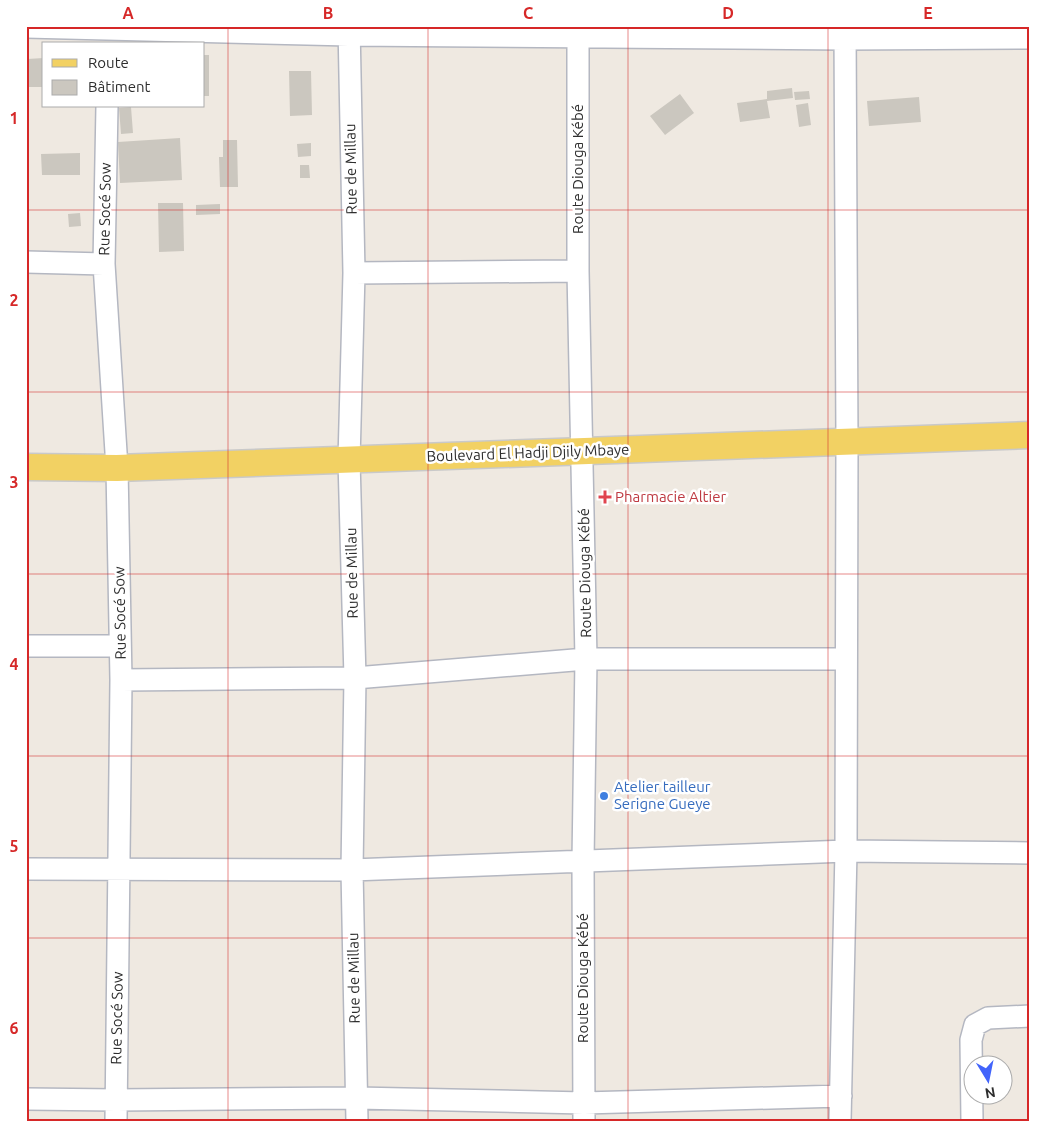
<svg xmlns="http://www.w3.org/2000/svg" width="1056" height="1147" viewBox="0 0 1056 1147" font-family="Ubuntu,sans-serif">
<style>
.building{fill:#cbc7bf}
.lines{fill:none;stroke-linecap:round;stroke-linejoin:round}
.minor-casing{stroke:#b4b7c1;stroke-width:24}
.major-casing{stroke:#c9c9c9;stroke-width:29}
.minor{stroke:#fff;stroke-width:21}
.major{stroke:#f2d163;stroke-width:26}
.grid{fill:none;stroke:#d62828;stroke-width:1;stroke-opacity:0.55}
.health-dot{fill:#e0444e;stroke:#fff;stroke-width:2}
.shop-dot{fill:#3f7fe0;stroke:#fff;stroke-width:2}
.labels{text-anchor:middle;stroke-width:5;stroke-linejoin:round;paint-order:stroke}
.street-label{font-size:15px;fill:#2e2e2e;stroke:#fff}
.health-label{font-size:15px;fill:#be3a42;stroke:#fff;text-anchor:start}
.shop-label{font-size:15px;fill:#366cbe;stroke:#fff;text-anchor:start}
.neatline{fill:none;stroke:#d62828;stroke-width:2}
.grid-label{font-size:16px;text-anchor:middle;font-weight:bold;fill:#d62828}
</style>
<rect width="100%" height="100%" fill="#efe9e1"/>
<path class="building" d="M204,55h5v41h-5z
M44,58v29h-16l-1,-28z
M289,71h22l1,44 -22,1z
M792,88l1,10 -26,3 3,17 -30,4 -3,-19 30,-4v-8z
M809,91l1,8 -15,1 -1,-8z
M680,94l14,19 -29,22 -15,-19z
M919,97l2,25 -52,4 -2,-25z
M808,103l3,22 -12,2 -3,-22z
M131,107l2,26 -12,1 -2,-26z
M180,138l2,42 -62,3 -2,-41z
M223,140h14l1,47h-18l-1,-30h4z
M311,143v13l-13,1 -1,-13z
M80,153v22h-38l-1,-21z
M300,165h9l1,13h-10z
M158,203h25l1,48 -25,1z
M220,204v10l-24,1v-10z
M80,213l1,13 -12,1 -1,-13z"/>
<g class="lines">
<g class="minor-casing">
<path id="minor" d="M349,26l5,247 -5,187 6,218 -3,192 5,251
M578,26v245l8,388 -3,202 1,260
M26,27l323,8 495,4 186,-1
M107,106l-3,158 13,204 4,212 -5,441
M26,262l78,2
M354,273l224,-2
M26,646h94
M121,680l234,-2 231,-19h259
M26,869l326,1 494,-19 184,2
M26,1099l90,1 241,-2 227,5 257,-7
M840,1121l6,-270 1,-409 -2,-416
M972,1121l-1,-81 4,-15 13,-7 42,-2"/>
</g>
<g class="major-casing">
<path id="major" d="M26,467l91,1 913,-33"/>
</g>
<use href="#minor" class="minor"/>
<use href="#major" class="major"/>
</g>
<path class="grid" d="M228,26v1095M428,26v1095M628,26v1095M828,26v1095M26,210h1004M26,392h1004M26,574h1004M26,756h1004M26,938h1004"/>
<path class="health-dot" d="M602.5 489.5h5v5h5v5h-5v5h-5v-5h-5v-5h5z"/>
<circle class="shop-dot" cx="604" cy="796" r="5"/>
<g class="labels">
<g class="street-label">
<text transform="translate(351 169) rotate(-91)" y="5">Rue de Millau</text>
<text transform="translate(578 169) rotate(-90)" y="5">Route Diouga Kébé</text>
<text transform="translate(105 209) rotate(-89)" y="5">Rue Socé Sow</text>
<text transform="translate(528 453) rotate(-2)" y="5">Boulevard El Hadji Djily Mbaye</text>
<text transform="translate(352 573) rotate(-91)" y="5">Rue de Millau</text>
<text transform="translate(585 573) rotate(-91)" y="5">Route Diouga Kébé</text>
<text transform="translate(120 613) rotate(-91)" y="5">Rue Socé Sow</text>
<text transform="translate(354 978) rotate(-91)" y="5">Rue de Millau</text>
<text transform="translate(583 978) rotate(-90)" y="5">Route Diouga Kébé</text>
<text transform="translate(117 1018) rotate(-89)" y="5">Rue Socé Sow</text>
</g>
<g class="health-label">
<text x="615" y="502">Pharmacie Altier</text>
</g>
<g class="shop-label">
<text x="614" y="792">Atelier tailleur<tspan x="614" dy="17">Serigne Gueye</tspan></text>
</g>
</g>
<rect width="1056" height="1147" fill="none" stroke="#ffffff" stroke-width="55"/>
<rect x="42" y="42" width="162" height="65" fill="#ffffff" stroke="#ababab"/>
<rect x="52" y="59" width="25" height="8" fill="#f2d163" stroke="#ababab"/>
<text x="88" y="68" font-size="15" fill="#2e2e2e">Route</text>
<rect x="52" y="80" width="25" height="15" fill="#cbc7bf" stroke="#ababab"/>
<text x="88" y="92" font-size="15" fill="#2e2e2e">Bâtiment</text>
<g transform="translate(988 1080) rotate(170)"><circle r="24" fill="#ffffff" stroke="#ababab"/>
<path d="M0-4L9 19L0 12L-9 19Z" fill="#4264fb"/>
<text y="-8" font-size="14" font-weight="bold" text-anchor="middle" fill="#2e2e2e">N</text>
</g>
<rect x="28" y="28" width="1000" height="1092" class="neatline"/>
<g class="grid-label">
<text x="128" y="19">A</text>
<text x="328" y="19">B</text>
<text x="528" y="19">C</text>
<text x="728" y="19">D</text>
<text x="928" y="19">E</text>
<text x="14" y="124">1</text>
<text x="14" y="306">2</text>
<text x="14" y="488">3</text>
<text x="14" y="670">4</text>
<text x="14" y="852">5</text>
<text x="14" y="1034">6</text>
</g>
</svg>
